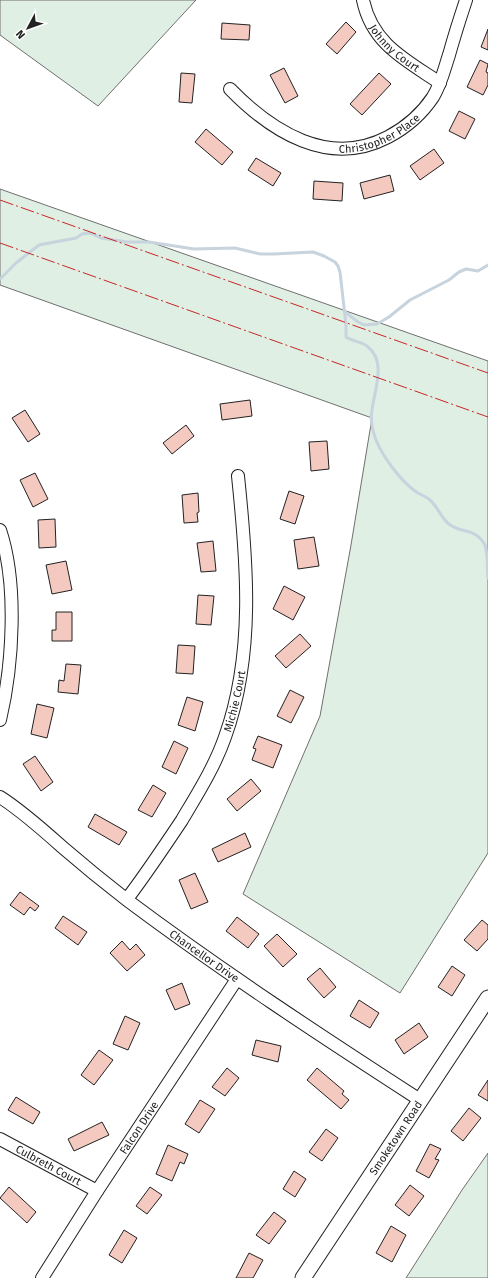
<svg xmlns="http://www.w3.org/2000/svg" width="488" height="1278" viewBox="0 0 488 1278" font-family="'Fira Sans',sans-serif">
<style>
.green{fill:#e0efe3;stroke:#6f6f6f}
.lines{fill:none;stroke-linecap:round;stroke-linejoin:round}
.stream{stroke:#c7d3dd;stroke-width:3}
.building{fill:#f3c9c0;stroke:#222}
.minor-casing{stroke:#222;stroke-width:14}
.major-casing{stroke:#222;stroke-width:17}
.minor{stroke:#fff;stroke-width:12}
.major{stroke:#fff;stroke-width:15}
.power{stroke:#c62828;stroke-width:1;stroke-dasharray:14 3 2 3;stroke-linecap:butt}
.labels{text-anchor:middle;stroke-width:3;stroke-linejoin:round;paint-order:stroke}
.street-label{font-size:11px;fill:#222;stroke:#fff}
</style>
<rect width="100%" height="100%" fill="#fff"/>
<path class="green" d="M0,0h196l-98,106 -98,-71z
M0,189l488,172v492l-88,140 -157,-99 77,-178 31,-171 21,-127 -372,-133z
M488,1153v125h-82l56,-88z"/>
<g class="lines">
<path class="stream" d="M0,279l16,-16 23,-18 37,-7 6,-4 8,-1 11,5 26,4h22l45,7 41,-1 25,6h14l39,-2 11,4 11,6 3,4 2,6 6,53v12c7,5 16,4 22,10 19,15 6,44 4,63 -2,10 1,22 4,30 7,17 24,40 39,51 5,4 11,5 15,9 8,7 11,18 19,24 12,10 26,3 36,21 3,9 2,23 3,33
M344,311l14,11 6,3 13,-1 12,-7 21,-17 39,-20 10,-8 7,-3 12,2 10,-6"/>
</g>
<path class="building" d="M346,22l10,10 -19,22 -11,-10z
M222,23l28,2 -1,15 -28,-1z
M488,29v21l-7,-3z
M480,60l8,4 -2,8 2,1v12l-5,10 -16,-8z
M284,68l14,28 -13,7 -15,-28z
M181,73l14,1 -3,29 -13,-1z
M379,73l12,11 -29,31 -12,-11z
M459,111l16,8 -10,20 -16,-8z
M206,129l27,23 -11,13 -27,-23z
M434,149l10,14 -24,17 -10,-14z
M256,158l25,15 -8,13 -25,-16z
M390,175l4,16 -30,8 -4,-16z
M314,181l29,2 -1,18 -29,-2z
M250,400l2,16 -30,4 -2,-16z
M25,410l15,24 -12,8 -16,-24z
M186,425l8,11 -22,18 -9,-11z
M327,441l2,28 -18,2 -2,-29z
M35,473l13,26 -15,8 -13,-27z
M289,491l15,5 -9,28 -15,-5z
M198,493l1,19 -2,1 1,9 -14,1 -2,-28z
M55,519l1,28 -17,1 -1,-28z
M314,537l5,29 -21,3 -4,-29z
M213,541l3,30 -15,1 -4,-29z
M66,561l6,29 -20,4 -6,-29z
M284,586l21,11 -12,23 -20,-11z
M198,595l16,1 -3,29 -15,-1z
M56,612h16v29h-20v-11h4z
M300,634l11,12 -25,22 -11,-12z
M178,645l17,1 -2,28 -17,-1z
M66,664l15,1 -3,29 -20,-2 1,-12 5,1z
M290,690l14,7 -13,26 -14,-7z
M187,697l16,5 -8,29 -17,-6z
M37,704l17,4 -7,30 -16,-4z
M258,736l24,9 -9,23 -21,-8 4,-11 -3,-1z
M174,741l14,7 -12,26 -14,-7z
M35,756l18,26 -12,9 -18,-27z
M251,779l10,12 -24,20 -10,-12z
M153,785l13,8 -14,24 -14,-7z
M95,814l32,18 -8,13 -31,-18z
M245,833l6,14 -33,15 -6,-13z
M195,873l13,29 -17,7 -12,-29z
M20,892l19,14 -4,5 -5,-4 -6,8 -14,-10z
M63,916l24,16 -9,13 -23,-17z
M237,917l22,17 -11,14 -22,-17z
M482,920l6,5v14l-11,12 -13,-11z
M277,934l20,20 -14,13 -19,-21z
M122,941l8,9 6,-6 9,11 -18,16 -17,-18z
M452,966l13,9 -13,21 -14,-9z
M320,968l16,19 -12,11 -17,-19z
M182,983l8,21 -15,6 -9,-20z
M359,1000l20,13 -9,15 -20,-12z
M125,1016l15,7 -12,27 -15,-6z
M419,1023l9,14 -24,17 -9,-14z
M256,1040l25,6 -3,16 -26,-7z
M99,1050l14,10 -19,25 -13,-10z
M227,1068l12,10 -14,18 -13,-9z
M317,1068l27,23 -2,3 7,6 -8,9 -34,-29z
M488,1080v21l-10,-6z
M16,1097l24,15 -7,12 -25,-14z
M200,1100l15,9 -16,24 -14,-9z
M469,1108l12,10 -18,23 -12,-10z
M102,1122l7,13 -35,16 -6,-12z
M326,1129l12,9 -16,23 -13,-9z
M430,1144l11,5 -6,10 4,1 -10,18 -13,-7z
M168,1145l20,9 -4,10 -4,-2 -8,19 -16,-7z
M294,1171l12,8 -11,18 -12,-8z
M410,1185l14,11 -15,20 -14,-11z
M9,1187l27,25 -9,11 -27,-25z
M150,1187l12,8 -15,19 -11,-8z
M274,1212l12,9 -17,23 -13,-9z
M391,1226l15,9 -14,27 -16,-9z
M124,1230l13,8 -15,25 -13,-8z
M249,1253l14,7 -10,18h-17z"/>
<g class="lines">
<g class="minor-casing">
<g id="minor">
<path id="s1" d="M363,0c9,44 43,60 77,83"/>
<path id="s2" d="M230,89c42,43 99,79 158,48 19,-10 33,-22 45,-40 8,-13 11,-27 16,-42 5,-18 11,-37 17,-55"/>
<path d="M0,530c18,54 13,135 0,190"/>
<path id="s3" d="M0,797c22,14 42,32 61,49 22,19 44,37 66,54 95,71 194,136 293,200"/>
<path id="s4" d="M127,899c19,-25 37,-52 55,-79 16,-27 33,-54 43,-83 30,-83 22,-175 13,-261"/>
<path id="s5" d="M0,1139l97,52"/>
<path id="s6" d="M42,1278l55,-87 140,-212"/>
</g>
</g>
<g class="major-casing">
<g id="major">
<path id="s7" d="M303,1278l185,-280"/>
</g>
</g>
<use href="#minor" class="minor"/>
<use href="#major" class="major"/>
<path class="power" d="M0,200l488,173
M0,243l488,174"/>
</g>
<g class="labels">
<g class="street-label">
<text dy="4" stroke="none"><textPath href="#s1" startOffset="59">Johnny Court</textPath></text>
<text dy="4" stroke="none"><textPath href="#s2" startOffset="171">Christopher Place</textPath></text>
<text dy="4" stroke="none"><textPath href="#s4" startOffset="227">Michie Court</textPath></text>
<text dy="4" stroke="none"><textPath href="#s3" startOffset="259">Chancellor Drive</textPath></text>
<text dy="4" stroke="none"><textPath href="#s6" startOffset="179">Falcon Drive</textPath></text>
<text dy="4" stroke="none"><textPath href="#s7" startOffset="168">Smoketown Road</textPath></text>
<text dy="4" stroke="none"><textPath href="#s5" startOffset="55">Culbreth Court</textPath></text>
</g>
</g>
<g transform="translate(28 28) rotate(229)" stroke="#ffffff" stroke-width="3" paint-order="stroke">
<path d="M0-3L7 15L0 10L-7 15Z" fill="#222222"/>
<text y="-6" font-size="11" font-weight="bold" text-anchor="middle" fill="#222222">N</text>
</g>
</svg>
